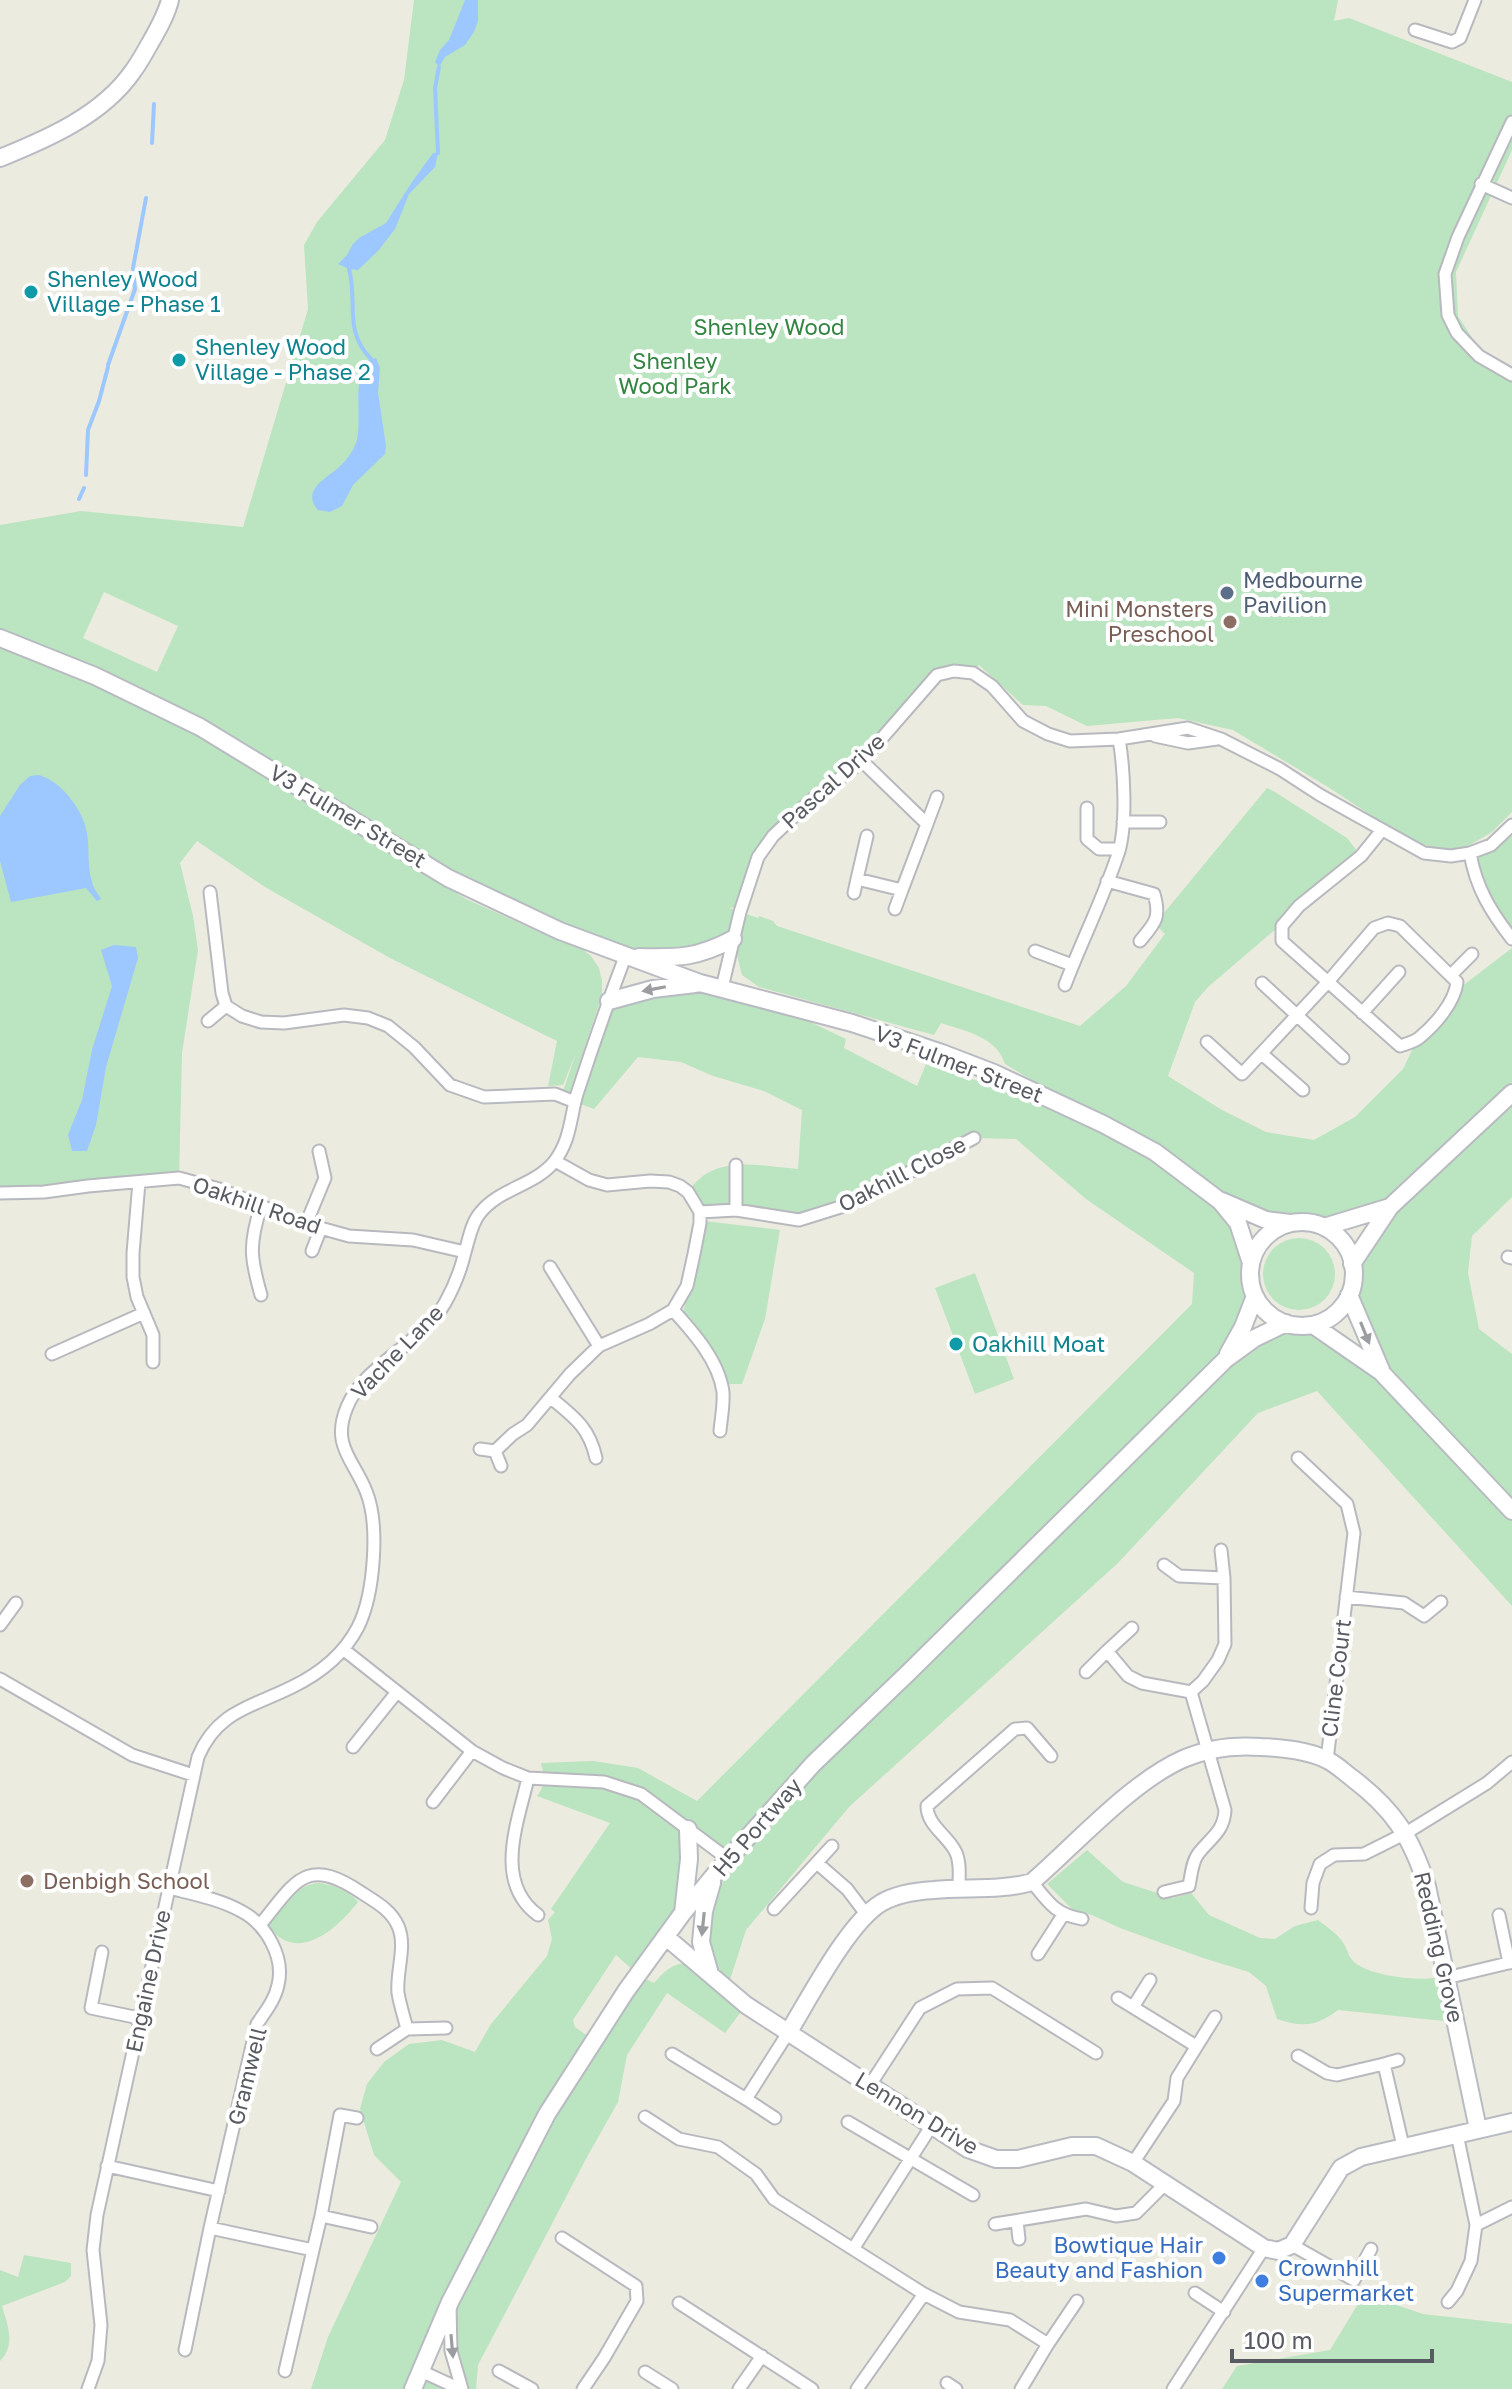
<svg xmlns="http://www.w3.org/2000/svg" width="1512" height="2389" viewBox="0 0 1512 2389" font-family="'Golos Text',sans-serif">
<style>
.green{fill:#bbe4c0;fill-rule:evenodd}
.water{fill:#9cc7ff}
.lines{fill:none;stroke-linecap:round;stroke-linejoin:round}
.stream{stroke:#9cc7ff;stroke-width:4}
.street-casing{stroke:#b7b9bf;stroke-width:15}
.secondary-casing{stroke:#b8bbc2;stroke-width:20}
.street{stroke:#fff;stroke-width:11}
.secondary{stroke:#fff;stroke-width:16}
.oneway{fill:#9b9da0}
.culture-dot{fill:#0f9aa8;stroke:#fff;stroke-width:3}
.service-dot{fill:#5c6f8a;stroke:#fff;stroke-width:3}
.education-dot{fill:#8d6e63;stroke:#fff;stroke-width:3}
.shop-dot{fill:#3f7fe0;stroke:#fff;stroke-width:3}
.labels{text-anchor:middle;stroke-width:8;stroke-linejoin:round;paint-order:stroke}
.culture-label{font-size:22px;fill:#0d838f;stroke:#fff;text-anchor:start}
.park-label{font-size:22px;fill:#338542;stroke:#fff}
.service-label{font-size:22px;fill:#4e5e75;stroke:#fff;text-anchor:start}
.education-label{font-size:22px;fill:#785e54;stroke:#fff;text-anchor:end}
.street-label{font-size:22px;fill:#585b61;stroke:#fff}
.shop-label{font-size:22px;fill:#366cbe;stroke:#fff;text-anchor:end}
</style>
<rect width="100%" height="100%" fill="#ecebdf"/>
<path class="green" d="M414,0h924l-4,21 15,-3 163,64v68l-56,122 2,44 20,31 34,31v434l-20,20 -29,17 -28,-1 -26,-8 -81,-53 -95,-57 -55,-12 -91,8 -41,-20 -23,-1 -44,-40 -6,8 -36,2 -75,86 -89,75 -32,71 -12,1 29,10 1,-2 14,5 4,5 303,100 46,-40 39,-52 -10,-10 112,-136 8,4 72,46 14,18 -153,131 -13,15 -27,74 54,34 44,22 48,8 41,-23 48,-48 14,-29 40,-54 8,-2 47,-36v249l-40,39 -4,37 11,56 33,25v252l-195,-215 -59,22 -140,150 -269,244 -103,123 -19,59 19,16 -21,28 -58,-40 -40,62 -9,47 -31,55 -109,208 -2,24h-14l-12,-85 -29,66 39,19h-149l17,-52 73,-155 -27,-27 -14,-46 7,-25 17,-22 25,-18 33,-4 33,12 16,-28 56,-68 5,-17 -4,-19 7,-8 -4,-3 59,-86 -73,-27c9,-11 7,-20 4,-33l52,-2 45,7 59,33 495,-497 2,-31 -108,-74 -70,-60 -42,-1 -127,67 -48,15 -99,-8 -12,-20c26,-39 69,-26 110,-23l4,-59 -38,-19 -51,-15 -32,-14 -43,-5 -44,52 -19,-7 34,-101 91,-10 108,30 38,18 -2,9 73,38 9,-22 64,21 53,11 -8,-14 -30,-18c-8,-27 -40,-33 -64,-41l-7,12 -175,-48 -17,-12 -9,-36 -24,12 -84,6 -177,-79 -249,-151 -199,-89v-113l81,-14 162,16 65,-218 -4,-64 13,-23 68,-82 19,-60zM104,592l74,34 -21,46 -74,-34zM1222,1202l69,21 16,-1 17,5 65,-19 -37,56 1,17 -4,14 30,76 -66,-46 -14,1 -13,-3 -59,34 28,-61 -5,-14 1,-19zM688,1829l39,30 -23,52 -6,53c-22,-3 -29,2 -44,19l-13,-6 41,-63zM616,1955l25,22 -48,63 -18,-13 -2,-7z
M0,646l76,29 125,62 265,162 82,37 34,13 9,7 8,12 3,13v14l-34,103 -7,-1 15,-44 -13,32 -15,1 9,-45 -167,-83 -125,-71 -68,-46 -17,22 13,53 5,34 -16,103 -3,125 -179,15z
M1512,825v114l-22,-27 -20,-59z
M704,1221l76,9 -15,89 -23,65h-15l-20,-39 -24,-32z
M1263 1274a36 36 0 1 1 72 0a36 36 0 1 1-72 0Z
M975,1273l39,106 -39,15 -40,-106z
M1087,1850l36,32 50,16 18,-5 18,22 51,23 15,1 20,-13 23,-6c9,7 22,15 27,26 3,6 4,11 9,16 16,14 66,20 86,15l14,45 -116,-12c-21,16 -35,18 -61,9l-11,-33 -17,-14 -46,-14 -83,-30 -28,-13 -19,-5 -26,-26z
M319,1883c15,2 30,7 39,19 -21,27 -61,63 -90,24 15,-19 26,-41 51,-43z
M24,2255l47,8v13l-6,6 -63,24c6,20 14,39 -2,55v-91l18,7z
M1364,2294l59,20 89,10v65h-290l15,-23 93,-16z"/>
<path class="water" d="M465,0h13v21l-4,11 -9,13 -20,12 -6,10 -4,-5 5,-12 9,-10z
M433,153h5l-3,14 -26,27 -14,35 -17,22 -20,19 -9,-1 -11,-5 9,-9 6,-11 6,-6 27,-15 26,-41z
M376,358l4,10 -2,25 8,53 -1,8 -32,31 -11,21 -12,6 -12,-2c-17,-19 7,-31 20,-42 8,-7 14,-15 18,-25 8,-21 -8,-81 20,-85z
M38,775c20,4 41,30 47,50 6,18 1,39 7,57 1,6 6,12 9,17l-4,2 -11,-13 -75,14 -11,-41v-45l20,-31 10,-9z
M114,945l22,2 2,11 -32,109 -10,58 -9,26h-15l-4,-16 14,-35 10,-50 20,-64 -11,-36z"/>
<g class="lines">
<path class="stream" d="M152,143l2,-39
M438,153l-3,-65 4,-21
M349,269c9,33 -6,61 22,90
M108,365l27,-76 -2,-21 13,-70
M86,475l2,-45 11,-29 9,-34
M79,499l5,-11"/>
<g class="street-casing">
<path id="street" d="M1415,30l37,12 8,-4 15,-38
M1512,122l-54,115 -13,37 3,41 9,18 22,23 33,19
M1481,184l31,14
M1155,736l33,7 29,-4
M862,761l65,63 10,-27
M1087,808v31l12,10h20
M1123,822h37
M867,836l-10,43 45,11 25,-66
M1470,853c6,35 21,59 42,86
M1107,881l47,13c7,24 1,29 -14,47
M210,892l12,101 4,13 16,10 19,6 23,1 60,-8 24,3 20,8 26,21 36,38 34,12 71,-3 20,8
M854,893l3,-14
M895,909l7,-19
M1035,951l37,14
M1451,975l21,-21
M1262,983l81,75
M1065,985c17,-45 39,-88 54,-134 8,-28 5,-83 0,-112
M722,988l18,-76 18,-55 15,-21 35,-33 54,-42 75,-86 17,-4 19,2 19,13 31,35 25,13 22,7 49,-2 69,-11 33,11 59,30 40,26 104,58 27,3 19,-3 21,-8 21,-20
M1362,1013l37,-41
M208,1021l18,-15
M1207,1042l35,32 85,-91 47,-55 14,-5 12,3 57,56c-2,20 -22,43 -38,56 -5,4 -13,6 -19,8l-118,-105v-15l17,-20 62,-50 21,-26
M1262,1054l41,36
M139,1182l-6,71v24l4,20 16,38v27
M0,1193l44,-1 44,-6 91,-8 40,11 87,35 43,12 64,4 52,12
M736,1210v-45
M700,1212l36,-2 63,10 48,-15 127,-67
M306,1224l19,-46 -6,-27
M312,1251l9,-23
M1508,1257l4,1
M550,1267l49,79
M261,1295c-11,-38 -12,-51 0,-89
M673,1310c20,22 46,51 50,82 1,13 -2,27 -3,39
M52,1354l92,-41
M551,1398c23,19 38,29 45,60
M480,1449l15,2 18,-17 14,-9 43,-51 29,-28 50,-22 24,-14 14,-24 7,-32 6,-31v-11l-12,-20 -8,-6 -11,-4 -19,-1 -43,4 -18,-5 -34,-19
M495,1451l6,15
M1298,1458l49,46 7,29 -27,227
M1164,1565l15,11 45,2
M1346,1597l58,6 20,13 17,-14
M0,1625l16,-22
M343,1649l129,102 31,17 25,10 76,4 37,12 87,65
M1107,1651l25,-23
M1086,1672l21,-21 21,25 14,7 49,9 34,118c-1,22 -15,28 -27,44 -6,8 -7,22 -9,32l-25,6
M0,1679l132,76 61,20
M1191,1692l12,-11 15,-21 7,-16 -1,-66 -3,-28
M353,1747l44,-55
M528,1778c-10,44 -35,104 10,137
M433,1802l39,-51
M817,1863l30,26 19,25
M1032,1882c17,21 23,32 50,37
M959,1887c0,-12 2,-27 -5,-38 -9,-15 -27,-25 -27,-43l88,-77 12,-1 24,28
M169,1888c24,6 50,11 72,23 25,13 44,46 37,74 -3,15 -13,27 -21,39l-47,204 -25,122
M1311,1908l2,-25 7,-19 14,-9 30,-1 42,-21 81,-50 25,-21
M774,1909l58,-63
M1499,1915l10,48
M260,1925c36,-44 46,-70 102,-32 14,9 29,17 36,33 9,20 -2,45 0,67 2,12 6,24 9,36l-30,20
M102,1952l-11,56 48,10
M1038,1954l25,-39
M1446,1978l66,-16
M1118,1998l78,48
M1133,2007l17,-27
M407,2029l39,-1
M672,2054l74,45 42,-66
M1298,2056l29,17 10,2 47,-11 19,82
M1384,2064l14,-4
M870,2085l50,-77 37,-19 35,-1 104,65
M746,2099l29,19
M645,2117l34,22 39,8 38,27 18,25 79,50 79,-124
M848,2122l125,73
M1133,2163l41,-62 3,-23 38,-61
M107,2166l112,25
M321,2216l19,-101 17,3
M1017,2221l2,18
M995,2224l91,-15 30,7 20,-3 29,-29
M1476,2225l36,-18
M210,2228l103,22 -28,121
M562,2238l74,48 1,15 -33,57 -21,31
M1292,2245l62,35 17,-31
M853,2249l71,45 -67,95
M313,2250l8,-34 50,11
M1195,2293l29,19
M924,2294l35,18 51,8 38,24 29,-43
M1448,2302l9,-11 14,-30 5,-36 -19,-91
M679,2303l133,86
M450,2306l1,45 11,38
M421,2371l39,18
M499,2371l33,18
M645,2372l27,17
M947,2383l9,6
M88,2389l10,-28 3,-36 -8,-75 4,-35 101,-458c19,-46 54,-50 94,-70 27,-13 52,-33 66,-60 16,-32 22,-102 8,-136 -13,-32 -35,-46 -19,-84 16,-41 74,-63 98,-104 9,-16 16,-34 20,-51 4,-13 6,-28 15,-39 20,-25 54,-27 74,-51 17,-22 16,-44 23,-68 15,-46 31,-92 48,-137
M739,2389l23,-33
M1021,2389l27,-45
M1173,2389l91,-141"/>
</g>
<g class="secondary-casing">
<path id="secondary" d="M0,158c47,-19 103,-43 133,-87 6,-8 11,-17 16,-26 8,-14 17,-29 21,-45
M0,638l95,38 105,51 248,151 112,53 140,52 152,40 90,30 52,20 109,51 52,28 65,49 18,22 13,40
M639,957c40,1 58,1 94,-18
M609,1001l44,-12 42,-5
M1222,1201l44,19 24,3
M1250 1274a52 52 0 1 1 104 0a52 52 0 1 1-104 0Z
M1324,1227l66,-20
M1352,1264l38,-57 122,-114
M1349,1295l32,75
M1313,1325l68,47 131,139
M1228,1354l15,-27 12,-31
M683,1913l6,-54 -1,-30
M666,1937l80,68 222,144 28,10h22l54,-13h24l37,17 131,85 14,3 14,-6 49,-77 20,-11 151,-35
M710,1974l-9,-32 3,-31 8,-28
M788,2033c21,-34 60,-110 93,-130 15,-9 36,-12 53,-13 32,-3 67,1 98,-8 44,-38 99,-100 151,-123 25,-11 52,-14 78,-12 21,1 47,3 66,13 9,4 17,12 25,18 41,31 59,58 75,108l51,243
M413,2389l37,-87 97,-188 79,-123 56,-77 33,-40 98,-110 94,-90 319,-315 29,-21 31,-15"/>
</g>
<use href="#street" class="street"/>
<use href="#secondary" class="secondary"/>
</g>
<defs><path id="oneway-solid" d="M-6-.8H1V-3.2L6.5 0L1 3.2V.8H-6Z" transform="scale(2)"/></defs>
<g class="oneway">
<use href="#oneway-solid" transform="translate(654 989) rotate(169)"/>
<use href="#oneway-solid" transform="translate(1365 1333) rotate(68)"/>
<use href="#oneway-solid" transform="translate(703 1924) rotate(96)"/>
<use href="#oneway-solid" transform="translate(452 2346) rotate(85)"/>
</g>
<g class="culture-dot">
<circle cx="31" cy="292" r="8"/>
<circle cx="179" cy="360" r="8"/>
<circle cx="956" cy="1344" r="8"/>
</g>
<circle class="service-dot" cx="1227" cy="593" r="8"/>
<g class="education-dot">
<circle cx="1230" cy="622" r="8"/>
<circle cx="27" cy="1881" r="8"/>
</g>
<g class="shop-dot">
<circle cx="1219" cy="2258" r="8"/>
<circle cx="1262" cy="2281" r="8"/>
</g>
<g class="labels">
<g class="culture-label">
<text x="47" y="287">Shenley Wood<tspan x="47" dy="25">Village - Phase 1</tspan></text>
<text x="195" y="355">Shenley Wood<tspan x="195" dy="25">Village - Phase 2</tspan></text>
<text x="972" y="1352">Oakhill Moat</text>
</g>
<g class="park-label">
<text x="769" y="335">Shenley Wood</text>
<text x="675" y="369">Shenley<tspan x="675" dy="25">Wood Park</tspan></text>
</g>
<g class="service-label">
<text x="1243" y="588">Medbourne<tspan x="1243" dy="25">Pavilion</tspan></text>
</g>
<g class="education-label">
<text x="1214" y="617">Mini Monsters<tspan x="1214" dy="25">Preschool</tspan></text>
<text x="43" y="1889" text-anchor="start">Denbigh School</text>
</g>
<g class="street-label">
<text transform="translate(833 781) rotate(-42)" y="8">Pascal Drive</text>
<text transform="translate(348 816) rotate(31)" y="8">V3 Fulmer Street</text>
<text transform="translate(959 1064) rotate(21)" y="8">V3 Fulmer Street</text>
<text transform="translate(902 1174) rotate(-27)" y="8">Oakhill Close</text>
<text transform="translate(257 1205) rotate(19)" y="8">Oakhill Road</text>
<text transform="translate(397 1352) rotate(-46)" y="8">Vache Lane</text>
<text transform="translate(1336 1678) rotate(-83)" y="8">Cline Court</text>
<text transform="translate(757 1827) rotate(-49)" y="8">H5 Portway</text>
<text transform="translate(1439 1947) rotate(77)" y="8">Redding Grove</text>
<text transform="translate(148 1981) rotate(-78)" y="8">Engaine Drive</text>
<text transform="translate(247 2076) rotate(-76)" y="8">Gramwell</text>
<text transform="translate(917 2113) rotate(31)" y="8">Lennon Drive</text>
</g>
<g class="shop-label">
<text x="1203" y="2253">Bowtique Hair<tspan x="1203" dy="25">Beauty and Fashion</tspan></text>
<text x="1278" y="2276" text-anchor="start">Crownhill<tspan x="1278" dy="25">Supermarket</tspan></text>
</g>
</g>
<path d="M1232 2349v12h200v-12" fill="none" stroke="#585b61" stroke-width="4"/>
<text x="1244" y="2349" font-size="24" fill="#585b61" stroke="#ffffff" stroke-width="6" paint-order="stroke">100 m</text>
</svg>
